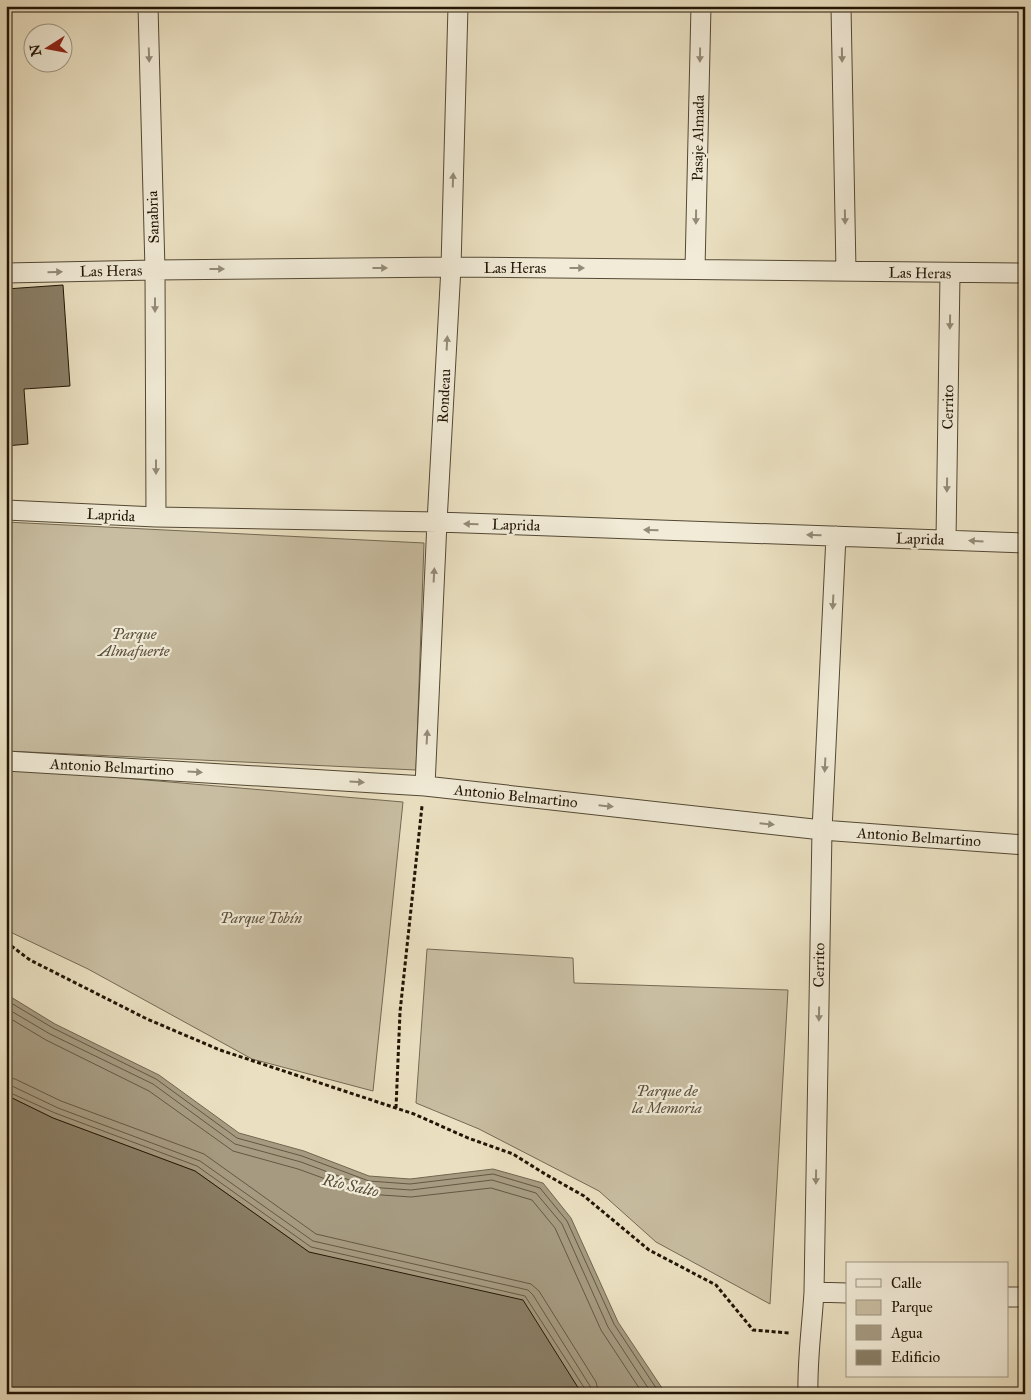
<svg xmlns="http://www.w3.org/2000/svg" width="1031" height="1400" viewBox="0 0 1031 1400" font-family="'IM FELL Great Primer',serif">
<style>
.green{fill:#c8bda1;stroke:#746953}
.water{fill:#a69b81;stroke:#71654f}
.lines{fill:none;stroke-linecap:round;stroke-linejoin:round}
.shore{stroke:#645843;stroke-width:1}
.building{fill:#8a7f67;stroke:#211505}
.minor-casing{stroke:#534834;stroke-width:21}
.path{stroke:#211505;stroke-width:3;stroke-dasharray:4 2.5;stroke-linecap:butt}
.minor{stroke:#f1ebd7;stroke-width:19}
.oneway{fill:#938b78}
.labels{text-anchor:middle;stroke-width:4.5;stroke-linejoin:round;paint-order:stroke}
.street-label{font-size:15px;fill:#211505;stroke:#f1ebd7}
.park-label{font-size:15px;font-style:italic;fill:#5b503c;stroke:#f1ebd7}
.water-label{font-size:16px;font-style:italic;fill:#564b37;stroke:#f1ebd7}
</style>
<rect width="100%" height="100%" fill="#eae0c1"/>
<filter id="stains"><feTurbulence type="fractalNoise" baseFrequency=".004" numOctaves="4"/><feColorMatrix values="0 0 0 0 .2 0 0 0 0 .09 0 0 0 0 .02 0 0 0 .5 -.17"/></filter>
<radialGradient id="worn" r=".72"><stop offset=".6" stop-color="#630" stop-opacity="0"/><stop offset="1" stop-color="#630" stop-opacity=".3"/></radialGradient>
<path class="green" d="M6,522l418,21 -8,227 -410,-19z
M6,768l397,34 -30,289 -121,-32 -164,-90 -82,-39z
M427,949l146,9 1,25 214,7 -18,314 -114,-62 -57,-51 -120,-62 -63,-26z"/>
<path class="water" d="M6,994l49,30 104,51 80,58 65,18 65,25 41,3 83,-10 50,14 28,35 47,104 48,72h-84l-273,-142 -114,-81 -142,-53 -47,-23z"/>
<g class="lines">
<path class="shore" d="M6,1000l47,28 103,51 81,59 65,18 67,25 41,3 83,-10 47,14 27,33 47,103 46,70
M6,1008l44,26 103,50 82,60 66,18 67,25 43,3 81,-10 44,13 26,31 46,103 44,67
M6,1016l40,24 103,51 84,60 65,18 69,25 44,3 80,-9 41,12 23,28 46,102 42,64
M6,1077l9,2 46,22 143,53 112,80 215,50 8,7 57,91 3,12
M6,1085l6,1 46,22 142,53 113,80 215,49 5,5 57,91 2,8
M6,1091l49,22 142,53 114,81 214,49 60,93 1,5"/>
</g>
<path class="building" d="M63,285l7,101 -46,3 4,55 -22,2v-157z
M6,1095l47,23 142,53 114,81 214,48 59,94h-576z"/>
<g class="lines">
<g class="minor-casing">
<path id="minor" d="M148,6l7,264 1,247
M841,6l5,265
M695,269l6,-263
M6,273l149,-3 296,-3 574,6
M6,510l150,7 281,5 588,21
M946,540l4,-266
M6,761l419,25 397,44 203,15
M425,786l12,-264 14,-255 7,-261
M814,1292l33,1
M1007,1297h18
M808,1394c-1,-34 4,-68 6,-102l8,-462 14,-294"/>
</g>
<path class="path" d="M6,942l24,18 117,59 73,31 194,64 54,24 45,16 32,20 39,22 65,54 67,35 37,45 36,3
M396,1108l4,-96 22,-206"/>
<use href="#minor" class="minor"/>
</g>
<defs><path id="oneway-solid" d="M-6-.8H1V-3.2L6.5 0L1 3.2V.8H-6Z" transform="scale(1.25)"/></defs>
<g class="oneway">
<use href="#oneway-solid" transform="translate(149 55) rotate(88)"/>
<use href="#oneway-solid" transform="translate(700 55) rotate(91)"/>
<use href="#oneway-solid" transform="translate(842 55) rotate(89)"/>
<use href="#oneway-solid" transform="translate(453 180) rotate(-88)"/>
<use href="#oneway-solid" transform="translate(696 217) rotate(91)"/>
<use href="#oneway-solid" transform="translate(845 217) rotate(89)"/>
<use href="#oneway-solid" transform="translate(380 268)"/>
<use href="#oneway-solid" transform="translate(577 268)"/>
<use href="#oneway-solid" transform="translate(217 269)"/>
<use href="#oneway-solid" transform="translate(55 272) rotate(-1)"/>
<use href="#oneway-solid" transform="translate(155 305) rotate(90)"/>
<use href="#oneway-solid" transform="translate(950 322) rotate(91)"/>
<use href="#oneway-solid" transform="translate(447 343) rotate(-87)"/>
<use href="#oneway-solid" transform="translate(156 467) rotate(90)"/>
<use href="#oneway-solid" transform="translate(947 485) rotate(91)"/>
<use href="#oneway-solid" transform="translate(471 524) rotate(-178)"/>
<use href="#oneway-solid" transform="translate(651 530) rotate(-178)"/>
<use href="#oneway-solid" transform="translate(814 535) rotate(-178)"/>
<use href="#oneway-solid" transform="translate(976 541) rotate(-177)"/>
<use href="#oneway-solid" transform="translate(434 575) rotate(-87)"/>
<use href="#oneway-solid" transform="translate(833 602) rotate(93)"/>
<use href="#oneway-solid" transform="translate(427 737) rotate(-87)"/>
<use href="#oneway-solid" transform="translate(825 765) rotate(93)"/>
<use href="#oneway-solid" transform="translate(195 772) rotate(3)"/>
<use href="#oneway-solid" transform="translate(357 782) rotate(3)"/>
<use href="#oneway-solid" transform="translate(606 806) rotate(6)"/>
<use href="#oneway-solid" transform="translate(767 824) rotate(6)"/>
<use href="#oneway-solid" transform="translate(819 1014) rotate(91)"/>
<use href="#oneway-solid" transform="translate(816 1177) rotate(91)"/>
</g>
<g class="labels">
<g class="street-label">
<text transform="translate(698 138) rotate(-89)" y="5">Pasaje Almada</text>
<text transform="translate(153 217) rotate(-92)" y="5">Sanabria</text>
<text x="515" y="273">Las Heras</text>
<text transform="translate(111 271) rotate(-1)" y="5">Las Heras</text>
<text transform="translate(920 273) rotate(1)" y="5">Las Heras</text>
<text transform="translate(444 396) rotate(-87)" y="5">Rondeau</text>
<text transform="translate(948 407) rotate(-89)" y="5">Cerrito</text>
<text transform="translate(111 515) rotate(3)" y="5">Laprida</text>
<text transform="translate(516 525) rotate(2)" y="5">Laprida</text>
<text transform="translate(920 539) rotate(2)" y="5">Laprida</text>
<text transform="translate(112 767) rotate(3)" y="5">Antonio Belmartino</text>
<text transform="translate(516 796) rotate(6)" y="5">Antonio Belmartino</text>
<text transform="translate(919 837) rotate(4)" y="5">Antonio Belmartino</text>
<text transform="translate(819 965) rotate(-89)" y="5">Cerrito</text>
</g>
<g class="park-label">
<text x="134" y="639">Parque<tspan x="134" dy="17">Almafuerte</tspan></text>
<text x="261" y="923">Parque Tobín</text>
<text x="667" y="1096">Parque de<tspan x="667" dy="17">la Memoria</tspan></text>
</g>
<g class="water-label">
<text transform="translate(351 1185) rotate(13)" y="6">Río Salto</text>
</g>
</g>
<rect width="1031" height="1400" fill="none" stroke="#eae0c1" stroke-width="25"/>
<rect x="8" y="8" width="1016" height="1385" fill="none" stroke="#211505" stroke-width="2.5"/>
<rect x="12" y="12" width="1006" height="1375" fill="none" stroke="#211505"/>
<rect x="846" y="1262" width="162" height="115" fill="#f1ebd7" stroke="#9e9583"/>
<rect x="856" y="1279" width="25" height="8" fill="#f1ebd7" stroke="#9e9583"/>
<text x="891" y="1288" font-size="15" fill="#211505">Calle</text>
<rect x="856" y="1300" width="25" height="15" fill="#c8bda1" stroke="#9e9583"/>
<text x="891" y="1312" font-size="15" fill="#211505">Parque</text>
<rect x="856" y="1325" width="25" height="15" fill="#a69b81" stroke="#9e9583"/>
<text x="891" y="1338" font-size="15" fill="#211505">Agua</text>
<rect x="856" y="1350" width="25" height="15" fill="#8a7f67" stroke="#9e9583"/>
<text x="891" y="1362" font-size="15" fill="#211505">Edificio</text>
<g transform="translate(48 48) rotate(259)"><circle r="24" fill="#f1ebd7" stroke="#9e9583"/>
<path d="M0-4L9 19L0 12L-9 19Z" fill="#8f2418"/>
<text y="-8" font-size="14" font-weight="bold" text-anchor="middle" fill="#211505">N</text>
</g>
<rect width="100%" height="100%" filter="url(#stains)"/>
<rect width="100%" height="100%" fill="url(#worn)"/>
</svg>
